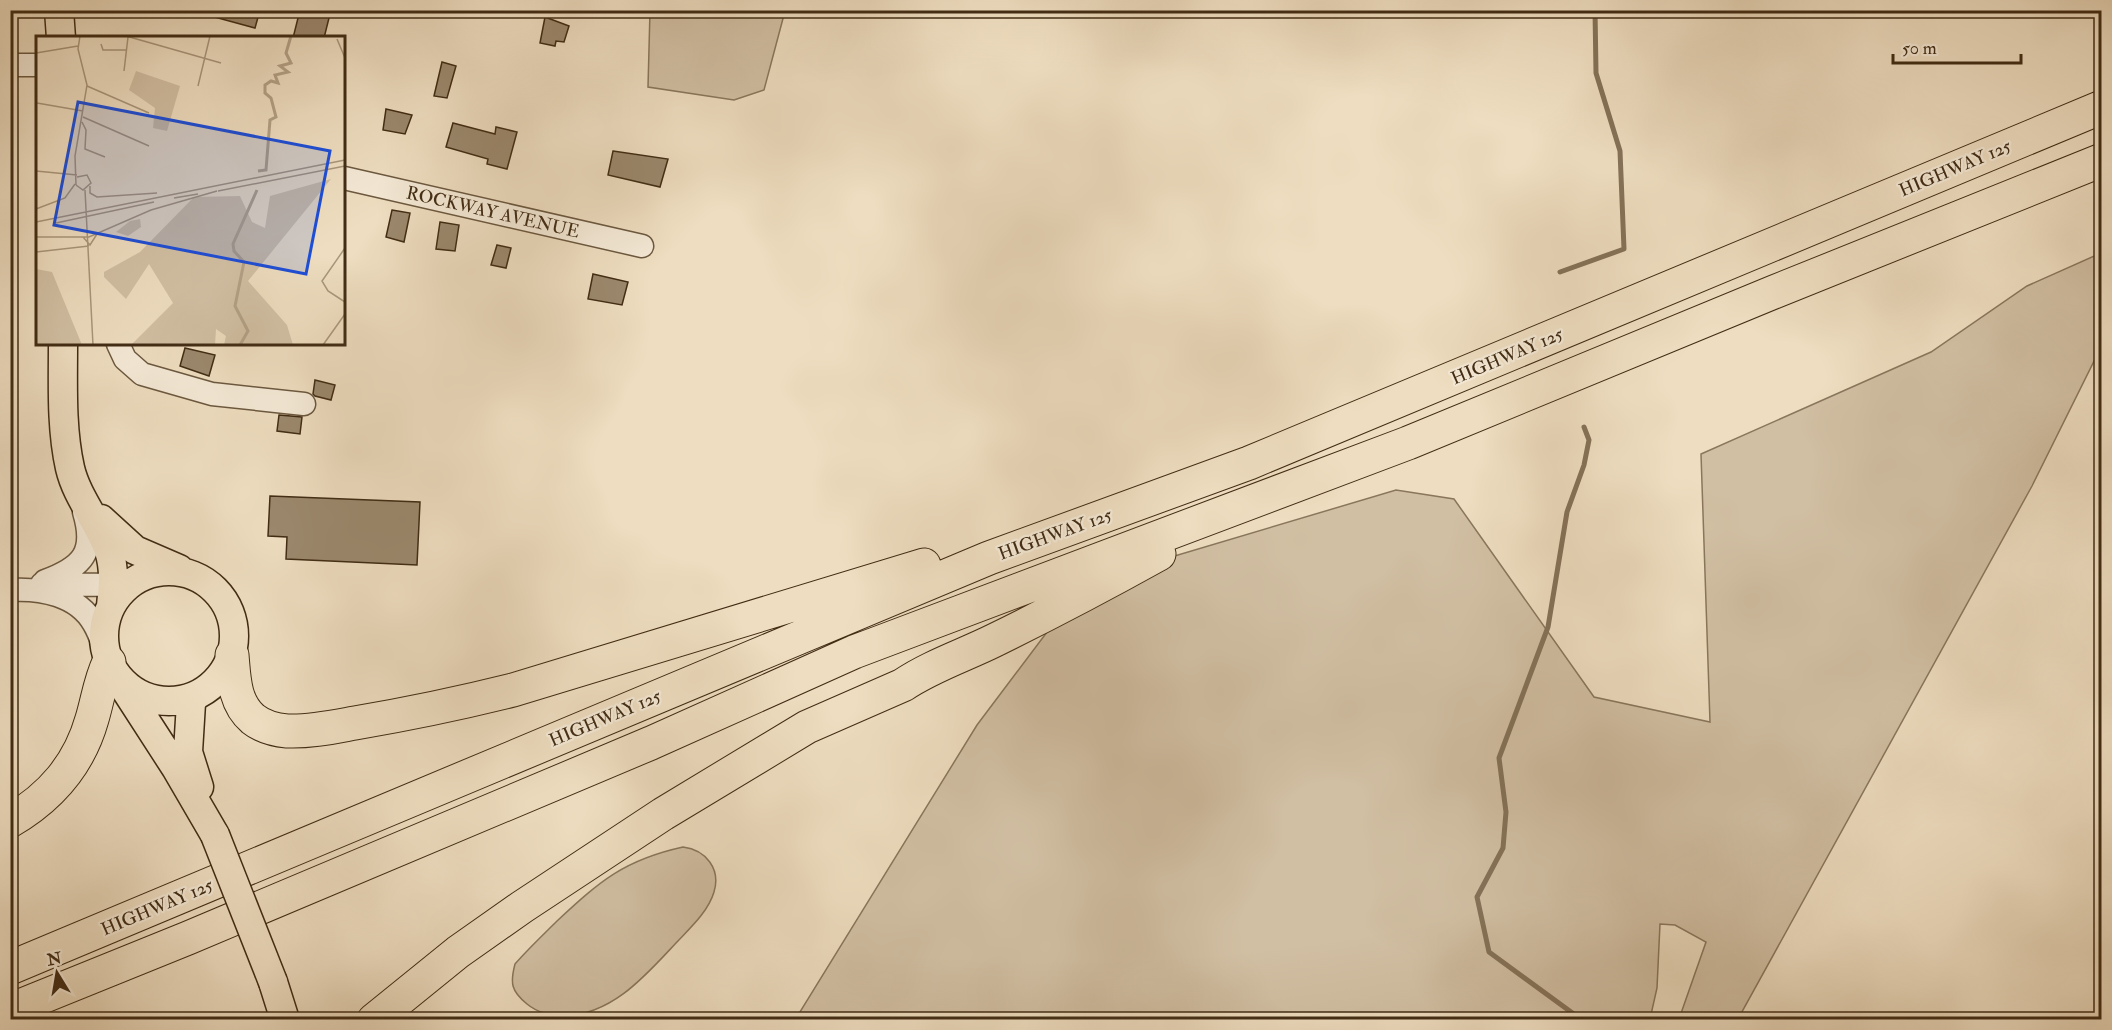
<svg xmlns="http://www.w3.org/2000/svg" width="2112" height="1030" viewBox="0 0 2112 1030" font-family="'IM FELL Double Pica',serif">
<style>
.green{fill:#d1bfa3;stroke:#89765c;stroke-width:1.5}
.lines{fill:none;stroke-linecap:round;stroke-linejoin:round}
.stream{stroke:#857258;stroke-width:5}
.building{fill:#9b886d;stroke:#412c14;stroke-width:1.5}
.minor-casing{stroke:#6c583f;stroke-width:25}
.major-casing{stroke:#412c14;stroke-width:31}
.highway-casing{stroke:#412c14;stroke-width:35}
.minor{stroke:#f4e9d6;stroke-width:22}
.major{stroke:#eeddc0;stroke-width:28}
.highway{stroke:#eeddc0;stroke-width:33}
.major-bridge-casing{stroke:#412c14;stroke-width:31;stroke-linecap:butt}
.major-bridge{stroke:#eeddc0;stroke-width:28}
.labels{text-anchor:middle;stroke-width:4.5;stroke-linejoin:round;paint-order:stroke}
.street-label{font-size:18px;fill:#412c14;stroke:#f4e9d6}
.inset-river{fill:none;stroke:#b3a186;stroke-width:3}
.inset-road{fill:none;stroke:#a9967b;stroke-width:1.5}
.view{fill:#1d4ed8;fill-opacity:0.15;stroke:#1d4ed8;stroke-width:3}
.inset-edge{fill:none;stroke:#412c14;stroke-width:3}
</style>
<rect width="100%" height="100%" fill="#eeddc0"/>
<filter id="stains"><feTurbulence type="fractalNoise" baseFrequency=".00333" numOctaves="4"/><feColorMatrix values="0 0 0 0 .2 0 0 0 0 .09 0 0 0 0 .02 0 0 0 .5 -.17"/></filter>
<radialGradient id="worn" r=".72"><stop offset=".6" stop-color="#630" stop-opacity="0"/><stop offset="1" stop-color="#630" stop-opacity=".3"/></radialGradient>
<path class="green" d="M650,11h135l-21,79 -30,10 -86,-13z
M2101,253v94l-69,139 -294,533h-59l27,-77 -31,-17 -15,-1 -3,64 -7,31 -855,1 182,-295 107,-142 312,-93 58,9 140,198 116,25 -9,-268 230,-102 96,-66z
M683,847c23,3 38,22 31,45 -6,20 -24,36 -38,51 -31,33 -63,71 -111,73 -14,0 -27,-3 -38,-12 -16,-13 -17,-21 -12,-40 13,-15 28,-29 42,-43 43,-40 67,-61 126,-74z"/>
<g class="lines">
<path class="stream" d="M1560,272l64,-23 -4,-98 -24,-78 -1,-63
M1582,1020l-93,-68 -12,-55 26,-49 3,-36 -7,-54 49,-131 19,-115 17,-47 5,-25 -5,-13"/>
</g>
<path class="building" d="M208,10h52l-5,18 -48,-13z
M300,10h31l-7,28h-31z
M545,17l24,9 -5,16 -8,-1 -1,5 -15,-3z
M442,62l14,4 -9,32 -13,-2z
M386,109l26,6 -7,19 -22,-4z
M453,123l42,11 1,-7 21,5 -10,37 -20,-5 1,-5 -42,-12z
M613,151l55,8 -8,28 -52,-12z
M392,210l18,3 -6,29 -18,-5z
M440,222l19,3 -4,26 -19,-2z
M497,245l14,3 -5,20 -15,-3z
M593,274l35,8 -6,23 -34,-6z
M185,348l30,7 -6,21 -29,-10z
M315,380l20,5 -4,15 -16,-4 -2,-2z
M279,415l23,2 -2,17 -23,-3z
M270,496l150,6 -3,63 -131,-6 1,-22 -19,-1z"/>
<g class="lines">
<g class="minor-casing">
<path id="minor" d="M10,65h28
M344,178l298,68
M118,344l7,15 17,15 70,20 92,10
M45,581c38,-14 51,-29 39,-69
M42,584l72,1 19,-4
M10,590c31,-2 68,5 84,34 5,8 8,18 11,26"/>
</g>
<g class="major-casing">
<path id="major" d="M59,10l2,28
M63,344c0,40 -2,84 7,124 7,30 29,54 39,83 6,18 4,36 2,55
M101,519l34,31 44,19
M104 636a65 65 0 1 1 130 0a65 65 0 1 1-130 0Z
M123,686l53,82 39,67
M195,696l-4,7 -3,49 11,35
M273,982l12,38"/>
</g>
<g class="highway-casing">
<path id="highway" d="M232,655c2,23 2,48 21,64 10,8 22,11 34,12 23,1 46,-4 68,-8 53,-9 106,-20 158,-33l411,-125
M10,821c41,-24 69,-56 82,-102 6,-20 8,-38 17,-57
M10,968l979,-410 260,-95 853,-356
M10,1010l178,-72 463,-195 203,-91 554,-209 366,-151 328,-132
M374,1020l84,-68 64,-45 141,-93 144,-87 96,-42c28,-19 62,-30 92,-45 55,-27 110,-56 164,-86"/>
</g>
<use href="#minor" class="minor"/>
<use href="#major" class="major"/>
<use href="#highway" class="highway"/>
<g class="major-bridge-casing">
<path id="major-bridge" d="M215,835l58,147"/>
</g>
<use href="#major-bridge" class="major-bridge"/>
</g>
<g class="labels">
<g class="street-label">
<text transform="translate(1955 168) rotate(-23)" y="6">HIGHWAY 125</text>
<text transform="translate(493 212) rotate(13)" y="6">ROCKWAY AVENUE</text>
<text transform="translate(1507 356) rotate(-23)" y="6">HIGHWAY 125</text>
<text transform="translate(1055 534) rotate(-20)" y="6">HIGHWAY 125</text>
<text transform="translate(605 718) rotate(-23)" y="6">HIGHWAY 125</text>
<text transform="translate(157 907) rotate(-23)" y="6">HIGHWAY 125</text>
</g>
</g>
<g transform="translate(36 36)">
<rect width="309" height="309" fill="#eeddc0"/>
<path d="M100,35l44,15 -13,45 -14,-3 2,-20 -26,-18zM295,143l-83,102 39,44 6,20h-69l2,-9 -10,-7 -1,16h-84l42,-42 -24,-39 -23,35 -22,-22v-5l36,-20 54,-55 46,-1 12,26 13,6 5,-32zM104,183l1,8 -13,9 -12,-4 14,-11zM0,233l16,3 30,73h-46z" fill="#d1bfa3"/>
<path class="inset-river" d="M222,135l8,-1 4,-50 6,-3 -5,-19 -6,-5v-8l6,-4 7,2 -3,-8 13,-3 -8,-6 11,-3 -5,-10 5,-17M204,309l8,-14 -13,-25 9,-44 -10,-11 -1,-7 24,-54"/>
<path class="inset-road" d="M90,0l95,27M301,3l8,19M65,8l2,6h24M0,17l42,-7M88,35l4,-34M51,50l62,27M162,50l12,-50M1,67l46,8M47,81l66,29M46,86l4,8 -1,19 20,8M0,135l41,4M40,149l-1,-29 12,-71 -9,-36 2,-13M40,149l7,5 8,-7 -4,-8 -10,2M54,150v7l7,4 60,-4M49,154l8,155M182,155l127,-25M138,162l24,-4M0,173l29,-11 10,-14M0,186l309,-62M20,187l98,-21M0,201h53l62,-27 66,-19M47,201l7,8 7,-11M309,212l-23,33 6,10 17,11M0,216l53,-6M287,309l22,-31"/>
<path class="view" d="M42,66l252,49 -24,123 -252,-49z"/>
<rect width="309" height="309" class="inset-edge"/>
</g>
<rect width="2112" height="1030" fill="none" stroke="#eeddc0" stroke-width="36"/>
<rect x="12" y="12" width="2088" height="1006" fill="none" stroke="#412c14" stroke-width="3"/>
<rect x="18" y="18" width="2076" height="994" fill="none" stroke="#412c14" stroke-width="1.5"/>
<g transform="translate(57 973) rotate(349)" stroke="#f4e9d6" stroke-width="4.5" paint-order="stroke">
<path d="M0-4.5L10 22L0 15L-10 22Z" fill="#412c14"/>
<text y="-9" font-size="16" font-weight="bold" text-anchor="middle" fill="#412c14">N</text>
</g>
<path d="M1893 54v9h128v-9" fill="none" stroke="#412c14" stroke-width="3"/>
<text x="1902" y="54" font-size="18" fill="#412c14" stroke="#f4e9d6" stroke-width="4.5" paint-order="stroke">50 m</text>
<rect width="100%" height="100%" filter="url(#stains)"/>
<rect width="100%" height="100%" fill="url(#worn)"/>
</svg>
